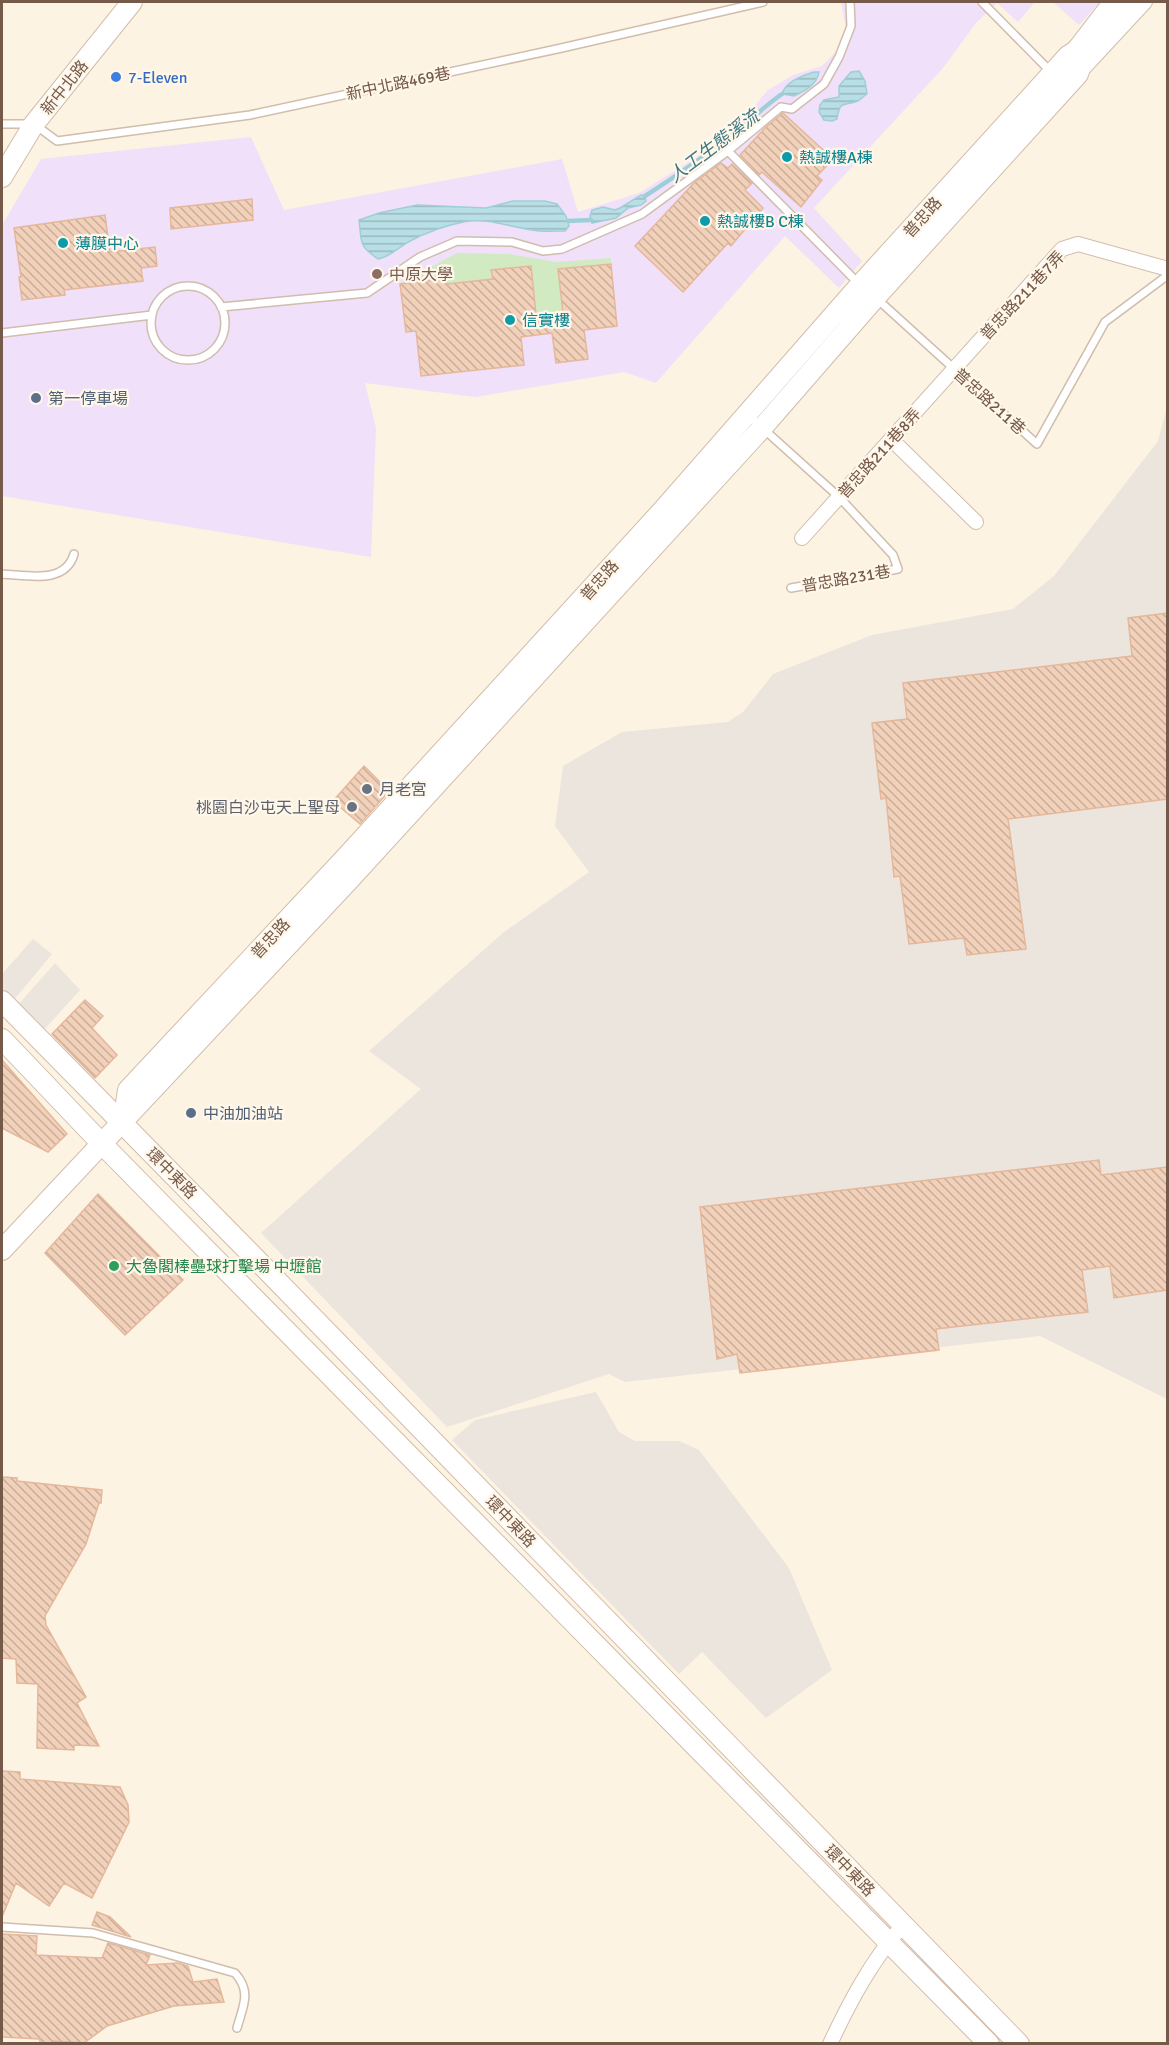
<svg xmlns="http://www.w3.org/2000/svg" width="1169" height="2045" viewBox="0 0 1169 2045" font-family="Signika,'Noto Sans TC',sans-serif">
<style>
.industrial{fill:#ece5de}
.education{fill:#f0e0f9}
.garden{fill:#d2eac2}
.water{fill:url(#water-rules);stroke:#9ecfd8;stroke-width:1.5}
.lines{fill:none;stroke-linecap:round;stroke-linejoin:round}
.stream{stroke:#9ecfd8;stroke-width:4.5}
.building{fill:url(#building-back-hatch);stroke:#e5b79b;stroke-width:1.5}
.lane-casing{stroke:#d0bdad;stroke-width:10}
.street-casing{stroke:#d0bdad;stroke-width:16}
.secondary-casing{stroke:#d3bcaa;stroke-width:22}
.lane{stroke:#fff;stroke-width:7}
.street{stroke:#fff;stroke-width:14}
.secondary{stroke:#fff;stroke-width:20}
.shop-dot{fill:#3f7fe0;stroke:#fff7ea;stroke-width:2}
.culture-dot{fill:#0f9aa8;stroke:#fff7ea;stroke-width:2}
.education-dot{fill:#8d6e63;stroke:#fff7ea;stroke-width:2}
.service-dot{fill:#5c6f8a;stroke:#fff7ea;stroke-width:2}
.worship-dot{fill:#6b7280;stroke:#fff7ea;stroke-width:2}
.leisure-dot{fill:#2e9e5b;stroke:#fff7ea;stroke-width:2}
.labels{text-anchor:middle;stroke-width:4.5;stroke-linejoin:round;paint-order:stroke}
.shop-label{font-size:16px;fill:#366cbe;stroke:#fff7ea;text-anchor:start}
.street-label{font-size:16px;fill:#755949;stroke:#fff7ea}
.culture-label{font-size:16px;fill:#0d838f;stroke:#fff7ea;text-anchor:start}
.education-label{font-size:16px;fill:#785e54;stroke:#fff7ea;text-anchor:start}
.service-label{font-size:16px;fill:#4e5e75;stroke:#fff7ea;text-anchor:start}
.worship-label{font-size:16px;fill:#5b616d;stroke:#fff7ea;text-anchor:start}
.leisure-label{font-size:16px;fill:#27864d;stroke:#fff7ea;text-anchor:start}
.water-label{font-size:18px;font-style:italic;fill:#3f7782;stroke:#fff7ea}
</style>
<defs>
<pattern id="water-rules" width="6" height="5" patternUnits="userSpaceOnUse" patternTransform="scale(1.5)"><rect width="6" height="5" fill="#b8dfe6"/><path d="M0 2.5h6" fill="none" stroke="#9ab8bc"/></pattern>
<pattern id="building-back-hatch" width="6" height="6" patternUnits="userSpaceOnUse" patternTransform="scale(1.5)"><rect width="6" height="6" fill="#f2d1bb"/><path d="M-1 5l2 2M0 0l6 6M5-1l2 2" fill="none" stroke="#c9ad9a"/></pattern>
</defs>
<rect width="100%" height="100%" fill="#fcf3e3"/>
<path class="industrial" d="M1167,407v992l-127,-63 -415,46 -16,-8 -162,53 -186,-194 160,-144 -52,-38 135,-119 85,-60 -34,-46 8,-60 59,-34 106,-10 15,-10 30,-38 99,-39 141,-26 41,-33 104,-135z
M33,939l19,15 -39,47 -11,-13v-14z
M55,963l25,27 -37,41 -26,-25z
M596,1392l23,40 16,9h44l20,9 90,118 43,102 -66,48 -64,-66 -23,22 -227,-234 23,-20z"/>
<path class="education" d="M841,2h194l-17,20 -21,-19 -21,20 -33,45 -129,140 48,53 -23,27 -54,-52 -129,147 -32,-11 -149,25 -110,-14 11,45 -5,129 -369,-61v-271l39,-66 210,-22 33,73 278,-51 16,53 61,-19 87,-54 42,-49 25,-15 29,-9 26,-26z
M1053,2h47l-21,23z"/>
<path class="garden" d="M457,253l51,1 49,8 54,-4v6l-53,5 5,44 -27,1 -5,-48 -38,13 -46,5 -1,-5 -46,5z"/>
<path class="water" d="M859,71l6,10 2,13c-3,2 -6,5 -9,7 -15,6 -18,-2 -21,18l-5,2 -8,-1 -5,-8 1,-7 4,-5 15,-3v-11l12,-14z
M814,72h5c-2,13 -15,19 -25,24l-12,-2c4,-13 20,-18 32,-22z
M641,195l4,1 1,5 -5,4 -13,3 -12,10 -24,5 -2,-7 2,-6 11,-3 12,3 5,-2z
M513,201h32l12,3 9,12 3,10 -4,5c-11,0 -22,1 -33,-1 -24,-3 -44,-13 -69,-8 -19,4 -36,10 -53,19 -11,6 -20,16 -32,18 -20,-14 -16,-16 -19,-39l20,-7 38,-8 69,3z"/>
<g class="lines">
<path class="stream" d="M645,196c28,-18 56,-37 83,-58 19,-14 35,-31 54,-44
M568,221l23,-1"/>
</g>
<path class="building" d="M783,113l50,46 -16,17 5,4 -21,27 -39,-35 -3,3 -19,-20 26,-28z
M721,163l7,5 4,-4 20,19 -7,7 18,18 -32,38 -3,-3 -45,49 -48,-46 60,-64z
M252,199l1,21 -82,9 -1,-21z
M105,215l5,37 45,-5 2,19 -16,2 2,13 -79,9 1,5 -43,5 -3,-23h2l-7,-49z
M611,264l6,62 -33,4 4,29 -32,4 -4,-30 -31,4 3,28 -103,11 -5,-45 -10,1 -6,-48 46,-5 1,5 46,-5 -2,-9 40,-4 5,48 27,-1 -5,-44z
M1167,613v186l-159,20 18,130 -59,6 -3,-17 -55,6 -9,-68 -6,1 -8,-79 -5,1 -9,-76 35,-4 -4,-36 229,-27 -4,-38z
M364,766l25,25 -29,33 -27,-23z
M85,1000l18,16 -11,12 25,27 -22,23 -43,-44z
M2,1060l65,74 -19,18 -46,-24z
M1099,1160l2,15 66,-8v123l-53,8 -4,-32 -28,4 6,42 -152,17 3,21 -199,23 -3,-19 -20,5 -17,-152z
M98,1194l85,86 -58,55 -80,-82z
M2,1477l15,1v3l85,9 -1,13h-2l-13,41 -41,72 1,9 40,72 -9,6 22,43 -25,-1v5l-37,-2 1,-64 -21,-1 -1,-24 -14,-1z
M2,1771l18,1v7l100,8 8,18 1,17 -37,76 -28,-15 -15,23 -33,-23 -14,34z
M97,1912l13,5 21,20 -39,-12z
M2,1934l35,2 -1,19 66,3 6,-15 42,12 -4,10 32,-2 10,3 5,16 24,-3 7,23 -50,4 -67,20 -23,17 -30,-2v2h-14v-4l-38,-2z"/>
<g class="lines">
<g class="lane-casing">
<path id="lane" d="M982,2l69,70
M2,124h32l23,17 193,-26 307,-66 206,-47
M728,151l53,-44 11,2 32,-25 15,-27 12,-31 -1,-24
M151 323a37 37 0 1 1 74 0a37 37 0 1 1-74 0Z
M876,298l161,146 68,-122 63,-47
M221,307l146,-14 53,-36 37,-16 55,1 31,9 19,-2 80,-35 86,-63 130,132
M2,333l150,-18
M748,415l91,82 54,58 5,14 -107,19
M2,574c25,1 63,11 72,-20
M2,1927l91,6 142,40c17,19 8,33 2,55"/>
</g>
<g class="street-casing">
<path id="street" d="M1073,50l37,-48
M1081,71l64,-69
M891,439l85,83
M802,538l260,-289 16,-5 90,25
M830,2044c20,-43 42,-84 73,-119"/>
</g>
<g class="secondary-casing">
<path id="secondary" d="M2,177l32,-53 98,-122
M2,1001l252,256 765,787
M2,1039l101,106 886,899
M123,1124l5,-34 219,-234 316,-346 197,-225 208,-229 21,-14 36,-40
M2,1250l348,-371 412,-451 113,-130 203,-224 11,-32"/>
</g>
<use href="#lane" class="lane"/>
<use href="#street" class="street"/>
<use href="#secondary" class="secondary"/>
</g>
<circle class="shop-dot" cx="116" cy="77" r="6"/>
<g class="culture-dot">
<circle cx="787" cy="157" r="6"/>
<circle cx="705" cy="221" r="6"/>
<circle cx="63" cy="243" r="6"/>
<circle cx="510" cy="320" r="6"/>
</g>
<circle class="education-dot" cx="377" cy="274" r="6"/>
<g class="service-dot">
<circle cx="36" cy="398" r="6"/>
<circle cx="191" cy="1113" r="6"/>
</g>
<g class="worship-dot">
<circle cx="367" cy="789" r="6"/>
<circle cx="352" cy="807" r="6"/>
</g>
<circle class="leisure-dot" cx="114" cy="1266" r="6"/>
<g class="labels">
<g class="shop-label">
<text x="128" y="83">7-Eleven</text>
</g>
<g class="street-label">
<text transform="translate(398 83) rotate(-12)" y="6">新中北路469巷</text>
<text transform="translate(64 87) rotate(-51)" y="6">新中北路</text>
<text transform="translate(922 217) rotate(-48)" y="6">普忠路</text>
<text transform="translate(1022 295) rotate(-47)" y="6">普忠路211巷7弄</text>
<text transform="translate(990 401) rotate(42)" y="6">普忠路211巷</text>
<text transform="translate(879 453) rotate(-48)" y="6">普忠路211巷8弄</text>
<text transform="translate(846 578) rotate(-10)" y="6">普忠路231巷</text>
<text transform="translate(599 580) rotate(-48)" y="6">普忠路</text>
<text transform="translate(270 938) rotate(-47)" y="6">普忠路</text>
<text transform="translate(172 1173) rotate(45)" y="6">環中東路</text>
<text transform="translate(511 1521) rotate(46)" y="6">環中東路</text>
<text transform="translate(850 1870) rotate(46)" y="6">環中東路</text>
</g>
<g class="culture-label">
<text x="799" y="163">熱誠樓A棟</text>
<text x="717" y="227">熱誠樓B C棟</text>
<text x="75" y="249">薄膜中心</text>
<text x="522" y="326">信實樓</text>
</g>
<g class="education-label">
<text x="389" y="280">中原大學</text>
</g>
<g class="service-label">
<text x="48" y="404">第一停車場</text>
<text x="203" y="1119">中油加油站</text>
</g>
<g class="worship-label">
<text x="379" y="795">月老宮</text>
<text x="340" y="813" text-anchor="end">桃園白沙屯天上聖母</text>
</g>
<g class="leisure-label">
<text x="126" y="1272">大魯閣棒壘球打擊場 中壢館</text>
</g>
<g class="water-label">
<text transform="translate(714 146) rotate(-37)" y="6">人工生態溪流</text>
</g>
</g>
<rect width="1169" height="2045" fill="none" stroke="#755949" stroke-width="6"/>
</svg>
